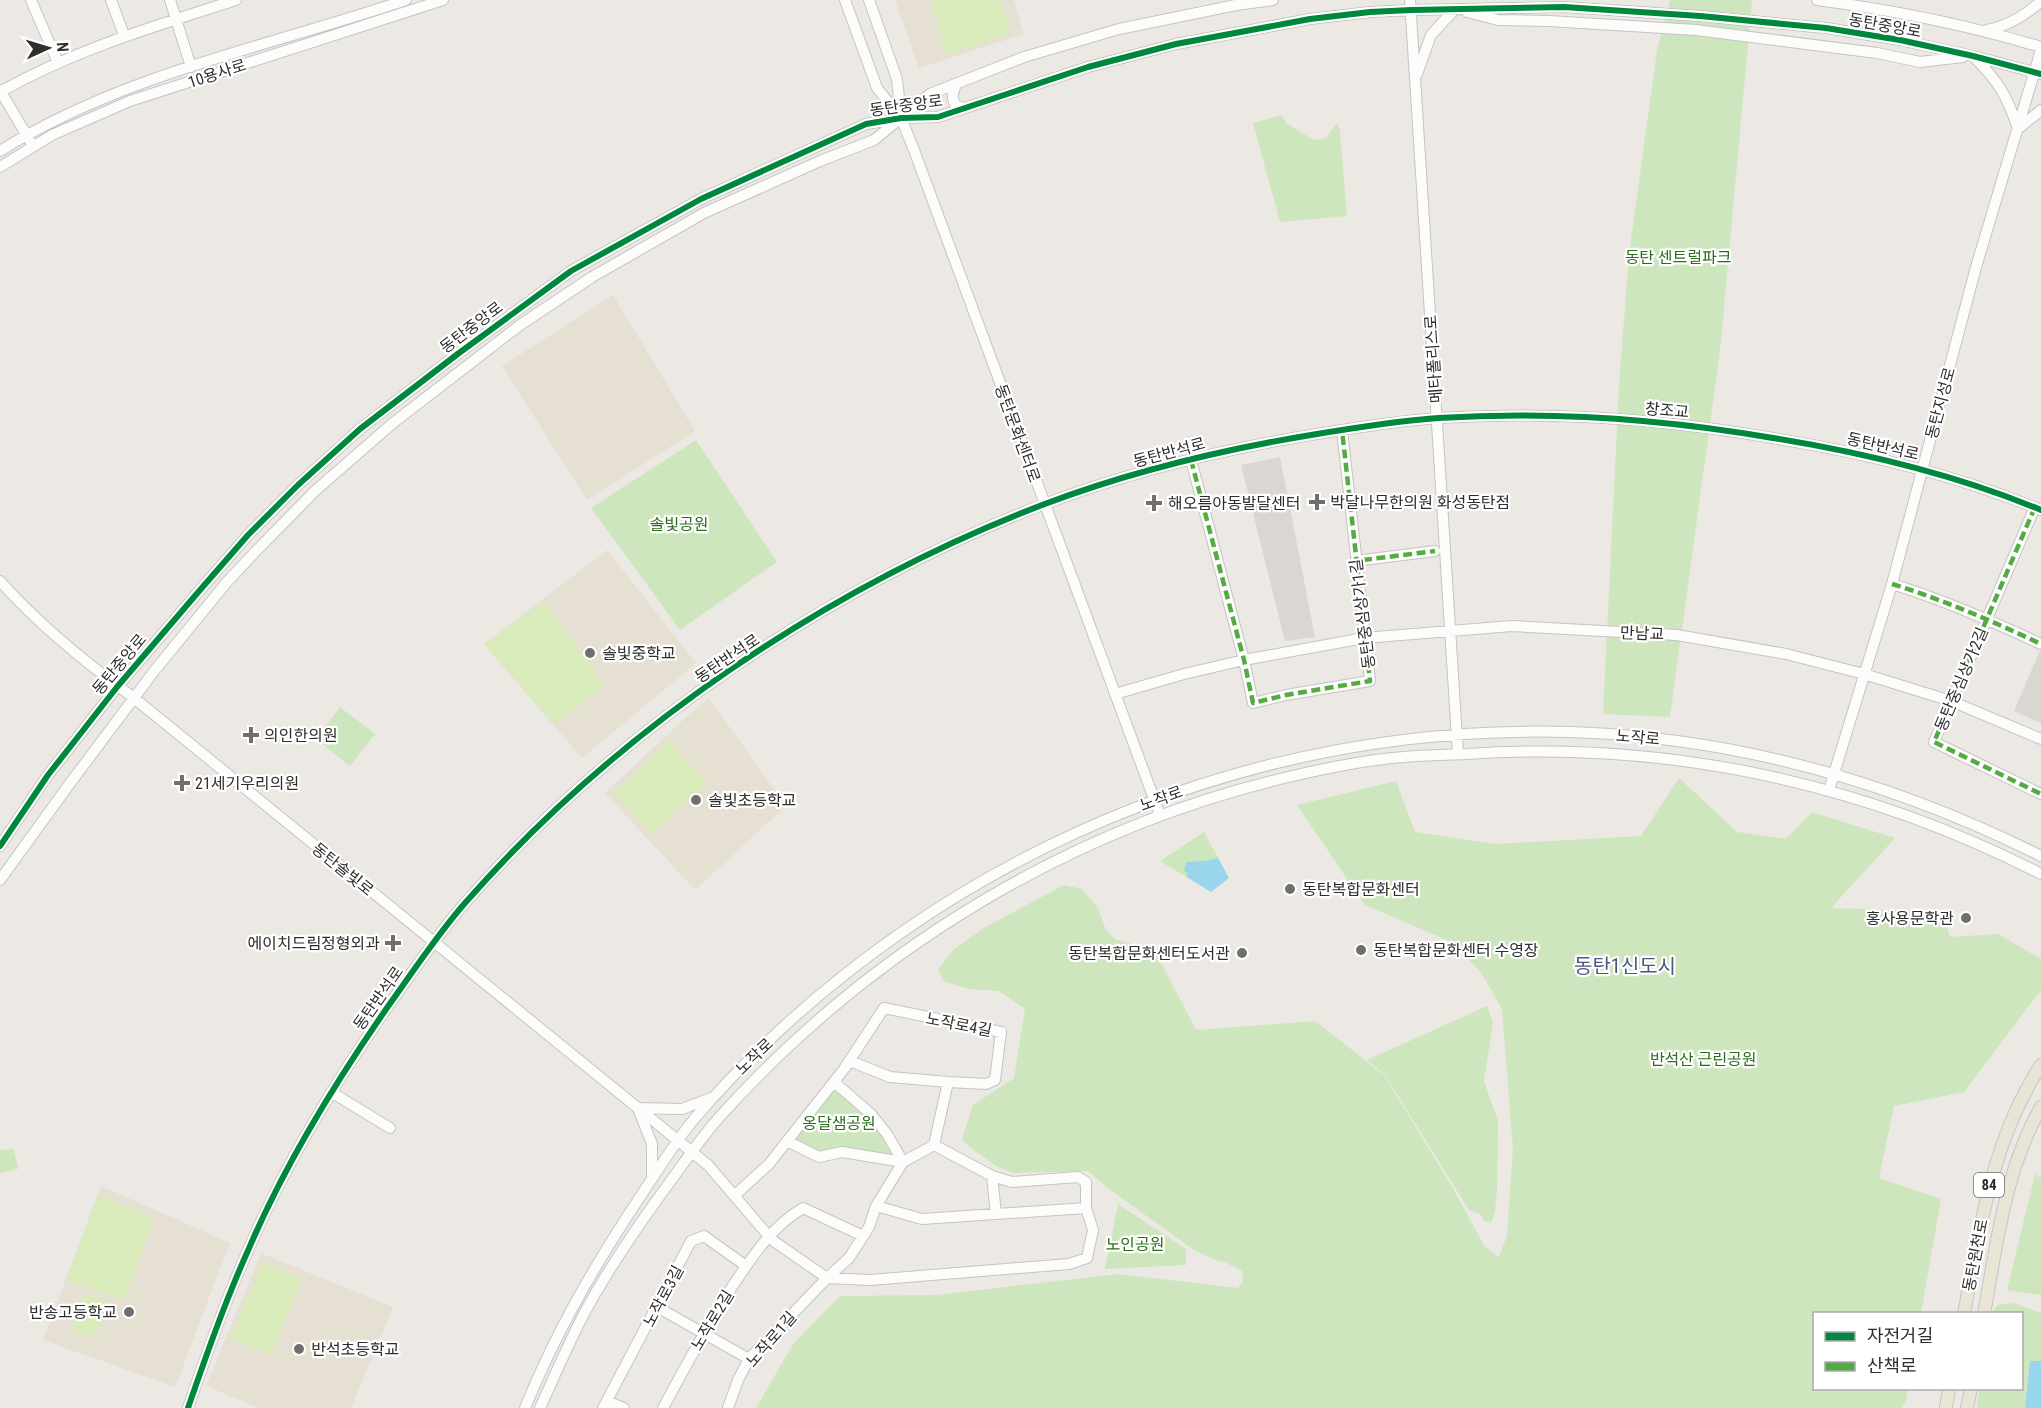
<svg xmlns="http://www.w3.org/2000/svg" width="2041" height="1408" viewBox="0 0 2041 1408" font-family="'Roboto Condensed','Noto Sans KR',sans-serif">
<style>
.education{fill:#e6e0d3}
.green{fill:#cee6be}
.pitch{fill:#d9eabb}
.plaza{fill:#dad6d2}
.water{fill:#99d6ec}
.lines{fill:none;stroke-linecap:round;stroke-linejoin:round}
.minor-casing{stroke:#c5c4c5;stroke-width:12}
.major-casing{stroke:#c6c5c4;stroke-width:14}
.minor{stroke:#fcfcfb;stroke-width:10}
.major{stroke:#e8e4d6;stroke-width:12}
.quiet{stroke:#54ab44;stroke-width:4.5;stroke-dasharray:9 4.5;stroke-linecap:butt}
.cycleway-casing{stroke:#fff;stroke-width:10}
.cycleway{stroke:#00873e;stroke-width:6}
.poi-dot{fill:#706f6e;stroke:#fff;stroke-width:2}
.labels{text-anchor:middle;stroke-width:4.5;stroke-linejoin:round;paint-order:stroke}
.shield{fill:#fff;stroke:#6d6d6d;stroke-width:1.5}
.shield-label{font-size:15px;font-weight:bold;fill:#2e2e2e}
.street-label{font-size:16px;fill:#2e2e2e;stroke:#fff}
.park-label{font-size:16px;fill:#2c6e1b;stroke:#fff}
.poi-label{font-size:16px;fill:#2e2e2e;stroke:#fff;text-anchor:start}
.quarter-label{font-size:20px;fill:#4d5680;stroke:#fff}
</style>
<rect width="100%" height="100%" fill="#ece8e4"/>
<path class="education" d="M895,0h119l10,34 -105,34z
M613,295l82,136 -108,69 -85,-134z
M607,550l89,113 -114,95 -98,-114z
M709,698l77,108 -91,84 -90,-97 79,-74z
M101,1186l129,57 -55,144 -132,-47z
M261,1253l132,54 -42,101h-92l-53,-22z"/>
<path class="green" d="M1670,0h82l-32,351 -50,366 -67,-3 16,-328 10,-132 28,-204z
M1282,115l4,8 28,17 12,-2 11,-15 3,7 7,86 -67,6 -27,-99z
M696,440l81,122 -97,68 -89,-122z
M340,707l35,27 -25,32 -34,-27z
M1679,778l58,54 49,7 26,-27 83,26 -64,70 95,3 20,11 4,15 48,-3 43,25v31l-77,102 -70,14 -15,72 62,21 -20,114 -107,1v74l94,1 -2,11 -4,8h-1146l37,-64 47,-48 96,-1 182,-21 120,14 5,-6 -1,-11 -17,-9 -7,-1 -24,-11 -85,-61 -21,-18 -74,2 -18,-7 -28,-20 -6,-7 11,-34 41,-27 11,-69 -26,-18 -30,-2 -26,-8 -5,-11 15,-20 31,-22 80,-43 18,4 16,19 8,22 10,10 38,9 42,81 119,-9 69,54 67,110 34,62 14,10 8,-21 6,-87 -11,-140 -20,-35 -28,-31 -89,-38 -68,-100 99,-24 19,51 81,12 145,-8z
M1204,832l25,46 -18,14 -51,-31z
M1487,1006l6,17 -9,58 14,40v11l-1,57 -2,23 -4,11 -7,-2 -4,-7 -11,-4 -84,-135 -18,-15z
M835,1084l23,19 42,57 -79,-4 -30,-16z
M14,1149l4,20 -18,4v-23z
M2035,1174l6,4v117l-34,-5z
M1118,1204l68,45v16l-81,4z
M2013,1303l28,10v95h-64l2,-19 43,-1v-74l-31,-1 7,-8z"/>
<path class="pitch" d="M931,0h69l11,33 -65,22z
M544,602l61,83 -51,40 -70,-81z
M669,741l38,42 -55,51 -38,-41z
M98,1194l56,25 -30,82 -58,-21z
M263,1262l39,17 -31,76 -40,-17z
M85,1294l23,8 -13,36 -23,-8z"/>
<path class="plaza" d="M1280,457l35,180 -30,4 -44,-176z
M2041,648v75l-27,-12z"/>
<path class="water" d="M1218,858l11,20 -18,14 -24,-15v-4l-3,-3 3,-8 18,-1z
M2030,1361h11v47h-16z"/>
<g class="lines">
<g class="minor-casing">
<path id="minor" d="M31,0l27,63
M111,0l13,35
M170,0l21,67
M845,0l32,88 24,30 13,32 246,665
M869,0l28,79 4,39
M1410,0l48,754
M1817,0c76,10 151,25 224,47
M1467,12l31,8 51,1 147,9 181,23 43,9 43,-5
M1987,30c21,-4 38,-14 54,-29
M1973,56c25,25 34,39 45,73l23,-19
M1417,74l14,-39 24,-26
M957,83c-6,11 -7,24 8,25
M0,90l30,51
M0,92c74,-42 155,-66 236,-92
M0,151c123,-77 270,-105 406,-151
M0,167l52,-32 78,-34 313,-101
M1191,460l53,200 9,43 33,-8 84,-14 -28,-251
M2035,507l-101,235 107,52
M1363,560l72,-9
M0,581c39,44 86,82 134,117l574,467 64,75 55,38 43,2 199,-16 18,-6 6,-28 -7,-22v-26l-8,-5 -66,5 -20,-6 -58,-31 14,-63 38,2 9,-4 6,-48 -117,-24 -40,61 -75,95 -34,31
M1892,584c52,16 100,37 149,60
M1115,694l69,-20 60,-14 120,-22 148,-12 165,9 109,19 78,20 87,27 90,38
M1829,790l63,-206 84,-317 65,-217
M0,846l48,-71 33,-42 36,-46 83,-97 48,-55 50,-50 62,-56 99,-76 112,-82 130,-72 165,-75 35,-6 37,-1 150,-50 88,-23 134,-25 60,-7 41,-2 153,-3 136,9 126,12 74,12 73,16 68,18
M0,880l68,-94 87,-116 72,-88 29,-31 60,-61 77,-67 127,-98 72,-48 112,-64 116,-52 54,-21 56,-46 94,-37 95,-28 117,-24 37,-5
M850,1061l40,16 58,5
M834,1082l37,32 16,20 16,28 31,-17
M331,1092l59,36
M638,1108l44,1 29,-11
M639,1111l13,33v34
M992,1176l4,38
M876,1206l46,13 164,-11
M657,1307l92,52
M607,1401l17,7
M188,1408c19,-55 38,-109 62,-162 37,-86 86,-165 139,-241 25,-35 48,-70 76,-102 153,-174 361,-315 577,-398 87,-33 178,-55 269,-70 42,-7 85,-14 127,-17 111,-7 225,1 335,20 93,15 181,36 268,72
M525,1408c31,-76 68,-140 113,-208 19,-28 36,-57 57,-82 242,-280 616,-426 982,-377 127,17 250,58 364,115
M540,1408c15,-33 29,-66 46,-98 26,-47 57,-92 89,-135 16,-22 31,-44 50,-64 148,-162 341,-280 555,-332 41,-10 83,-19 124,-22 21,-2 42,-2 63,-3 199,-14 397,29 574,120
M603,1408l88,-167 13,-5 42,30
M663,1408c22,-41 44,-82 69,-121 20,-30 40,-61 71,-79l60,28
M728,1408l10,-28 11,-21 78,-81 22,-20 20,-31 7,-21 27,-44 -61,-10 -23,5 -32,-16"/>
</g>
<g class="major-casing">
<path id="major" d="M1964,1314c16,-87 28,-174 77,-249
M1984,1314c13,-72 21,-143 57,-207
M1946,1408l3,-20
M1967,1408l4,-20"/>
</g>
<use href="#minor" class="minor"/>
<use href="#major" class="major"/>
<path class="quiet" d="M1191,460l53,200 9,43 33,-8 84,-14 -28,-251
M2035,507l-101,235 107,52
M1363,560l72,-9
M1892,584c52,16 100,37 149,60"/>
<g class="cycleway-casing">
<path id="cycleway" d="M0,846l48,-71 33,-42 36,-46 83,-97 48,-55 50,-50 62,-56 99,-76 112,-82 130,-72 165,-75 35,-6 37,-1 150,-50 88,-23 134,-25 60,-7 41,-2 153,-3 136,9 126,12 74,12 73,16 68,18
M188,1408c19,-55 38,-109 62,-162 37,-86 86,-165 139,-241 25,-35 48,-70 76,-102 153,-174 361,-315 577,-398 87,-33 178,-55 269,-70 42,-7 85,-14 127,-17 111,-7 225,1 335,20 93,15 181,36 268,72"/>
</g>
<use href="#cycleway" class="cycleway"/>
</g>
<g class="poi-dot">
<path d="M1314 493h6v6h6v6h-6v6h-6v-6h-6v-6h6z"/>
<path d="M1151 494h6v6h6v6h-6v6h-6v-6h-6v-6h6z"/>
<circle cx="590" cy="653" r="6"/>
<path d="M248 726h6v6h6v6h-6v6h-6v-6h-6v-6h6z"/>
<path d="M179 774h6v6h6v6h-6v6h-6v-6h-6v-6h6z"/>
<circle cx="696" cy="800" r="6"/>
<circle cx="1290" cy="889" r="6"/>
<circle cx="1966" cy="918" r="6"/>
<path d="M390 934h6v6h6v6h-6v6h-6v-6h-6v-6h6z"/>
<circle cx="1361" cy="950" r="6"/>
<circle cx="1242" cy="953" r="6"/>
<circle cx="129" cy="1312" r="6"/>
<circle cx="299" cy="1349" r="6"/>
</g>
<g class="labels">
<rect class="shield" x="1974" y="1173" width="30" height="24" rx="4.5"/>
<g class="shield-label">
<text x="1989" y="1190">84</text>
</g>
<g class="street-label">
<text transform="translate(1885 25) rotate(10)" y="6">동탄중앙로</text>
<text transform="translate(217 73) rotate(-18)" y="6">10용사로</text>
<text transform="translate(906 105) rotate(-8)" y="6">동탄중앙로</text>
<text transform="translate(471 327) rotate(-37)" y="6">동탄중앙로</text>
<text transform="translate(1433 359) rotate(-94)" y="6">메타폴리스로</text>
<text transform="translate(1940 403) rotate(-75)" y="6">동탄지성로</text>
<text transform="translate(1667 410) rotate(5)" y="6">창조교</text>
<text transform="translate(1018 433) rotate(70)" y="6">동탄문화센터로</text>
<text transform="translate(1883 446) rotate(13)" y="6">동탄반석로</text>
<text transform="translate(1169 452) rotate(-15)" y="6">동탄반석로</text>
<text transform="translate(1362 614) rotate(-97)" y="6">동탄중심상가1길</text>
<text transform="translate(1642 633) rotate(2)" y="6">만남교</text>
<text transform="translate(727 658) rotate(-34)" y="6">동탄반석로</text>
<text transform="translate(119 664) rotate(-50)" y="6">동탄중앙로</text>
<text transform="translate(1961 679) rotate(-67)" y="6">동탄중심상가2길</text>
<text transform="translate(1638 737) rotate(5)" y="6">노작로</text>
<text transform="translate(1161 798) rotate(-20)" y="6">노작로</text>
<text transform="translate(343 869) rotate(39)" y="6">동탄솔빛로</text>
<text transform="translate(378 998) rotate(-55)" y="6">동탄반석로</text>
<text transform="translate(959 1024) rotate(11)" y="6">노작로4길</text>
<text transform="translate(754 1056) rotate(-44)" y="6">노작로</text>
<text transform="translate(1975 1255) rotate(-79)" y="6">동탄원천로</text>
<text transform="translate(663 1296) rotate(-62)" y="6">노작로3길</text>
<text transform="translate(712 1320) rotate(-59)" y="6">노작로2길</text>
<text transform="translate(771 1339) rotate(-49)" y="6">노작로1길</text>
</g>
<g class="park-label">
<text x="1678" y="263">동탄 센트럴파크</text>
<text x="679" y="530">솔빛공원</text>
<text x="1703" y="1065">반석산 근린공원</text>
<text x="839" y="1129">옹달샘공원</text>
<text x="1135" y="1250">노인공원</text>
</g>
<g class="poi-label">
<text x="1330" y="508">박달나무한의원 화성동탄점</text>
<text x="1168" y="509">해오름아동발달센터</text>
<text x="602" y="659">솔빛중학교</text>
<text x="264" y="741">의인한의원</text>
<text x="195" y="789">21세기우리의원</text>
<text x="708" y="806">솔빛초등학교</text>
<text x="1302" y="895">동탄복합문화센터</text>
<text x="1954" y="924" text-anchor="end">홍사용문학관</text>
<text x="380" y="949" text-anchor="end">에이치드림정형외과</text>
<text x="1373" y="956">동탄복합문화센터 수영장</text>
<text x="1230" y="959" text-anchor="end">동탄복합문화센터도서관</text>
<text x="117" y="1318" text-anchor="end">반송고등학교</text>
<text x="311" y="1355">반석초등학교</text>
</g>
<g class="quarter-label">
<text x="1625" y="973">동탄1신도시</text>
</g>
</g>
<rect x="1813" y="1312" width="210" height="78" fill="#ffffff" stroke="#ababab" stroke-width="1.5"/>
<rect x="1825" y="1332" width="30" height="9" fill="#00873e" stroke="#ababab" stroke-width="1.5"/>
<text x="1867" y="1342" font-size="18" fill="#2e2e2e">자전거길</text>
<rect x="1825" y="1362" width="30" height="9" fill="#54ab44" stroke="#ababab" stroke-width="1.5"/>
<text x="1867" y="1372" font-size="18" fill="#2e2e2e">산책로</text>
<g transform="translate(48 48) rotate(86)" stroke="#ffffff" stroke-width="4.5" paint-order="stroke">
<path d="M0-4.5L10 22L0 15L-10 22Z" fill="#2e2e2e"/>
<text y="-9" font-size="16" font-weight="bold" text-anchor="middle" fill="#2e2e2e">N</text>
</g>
</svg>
